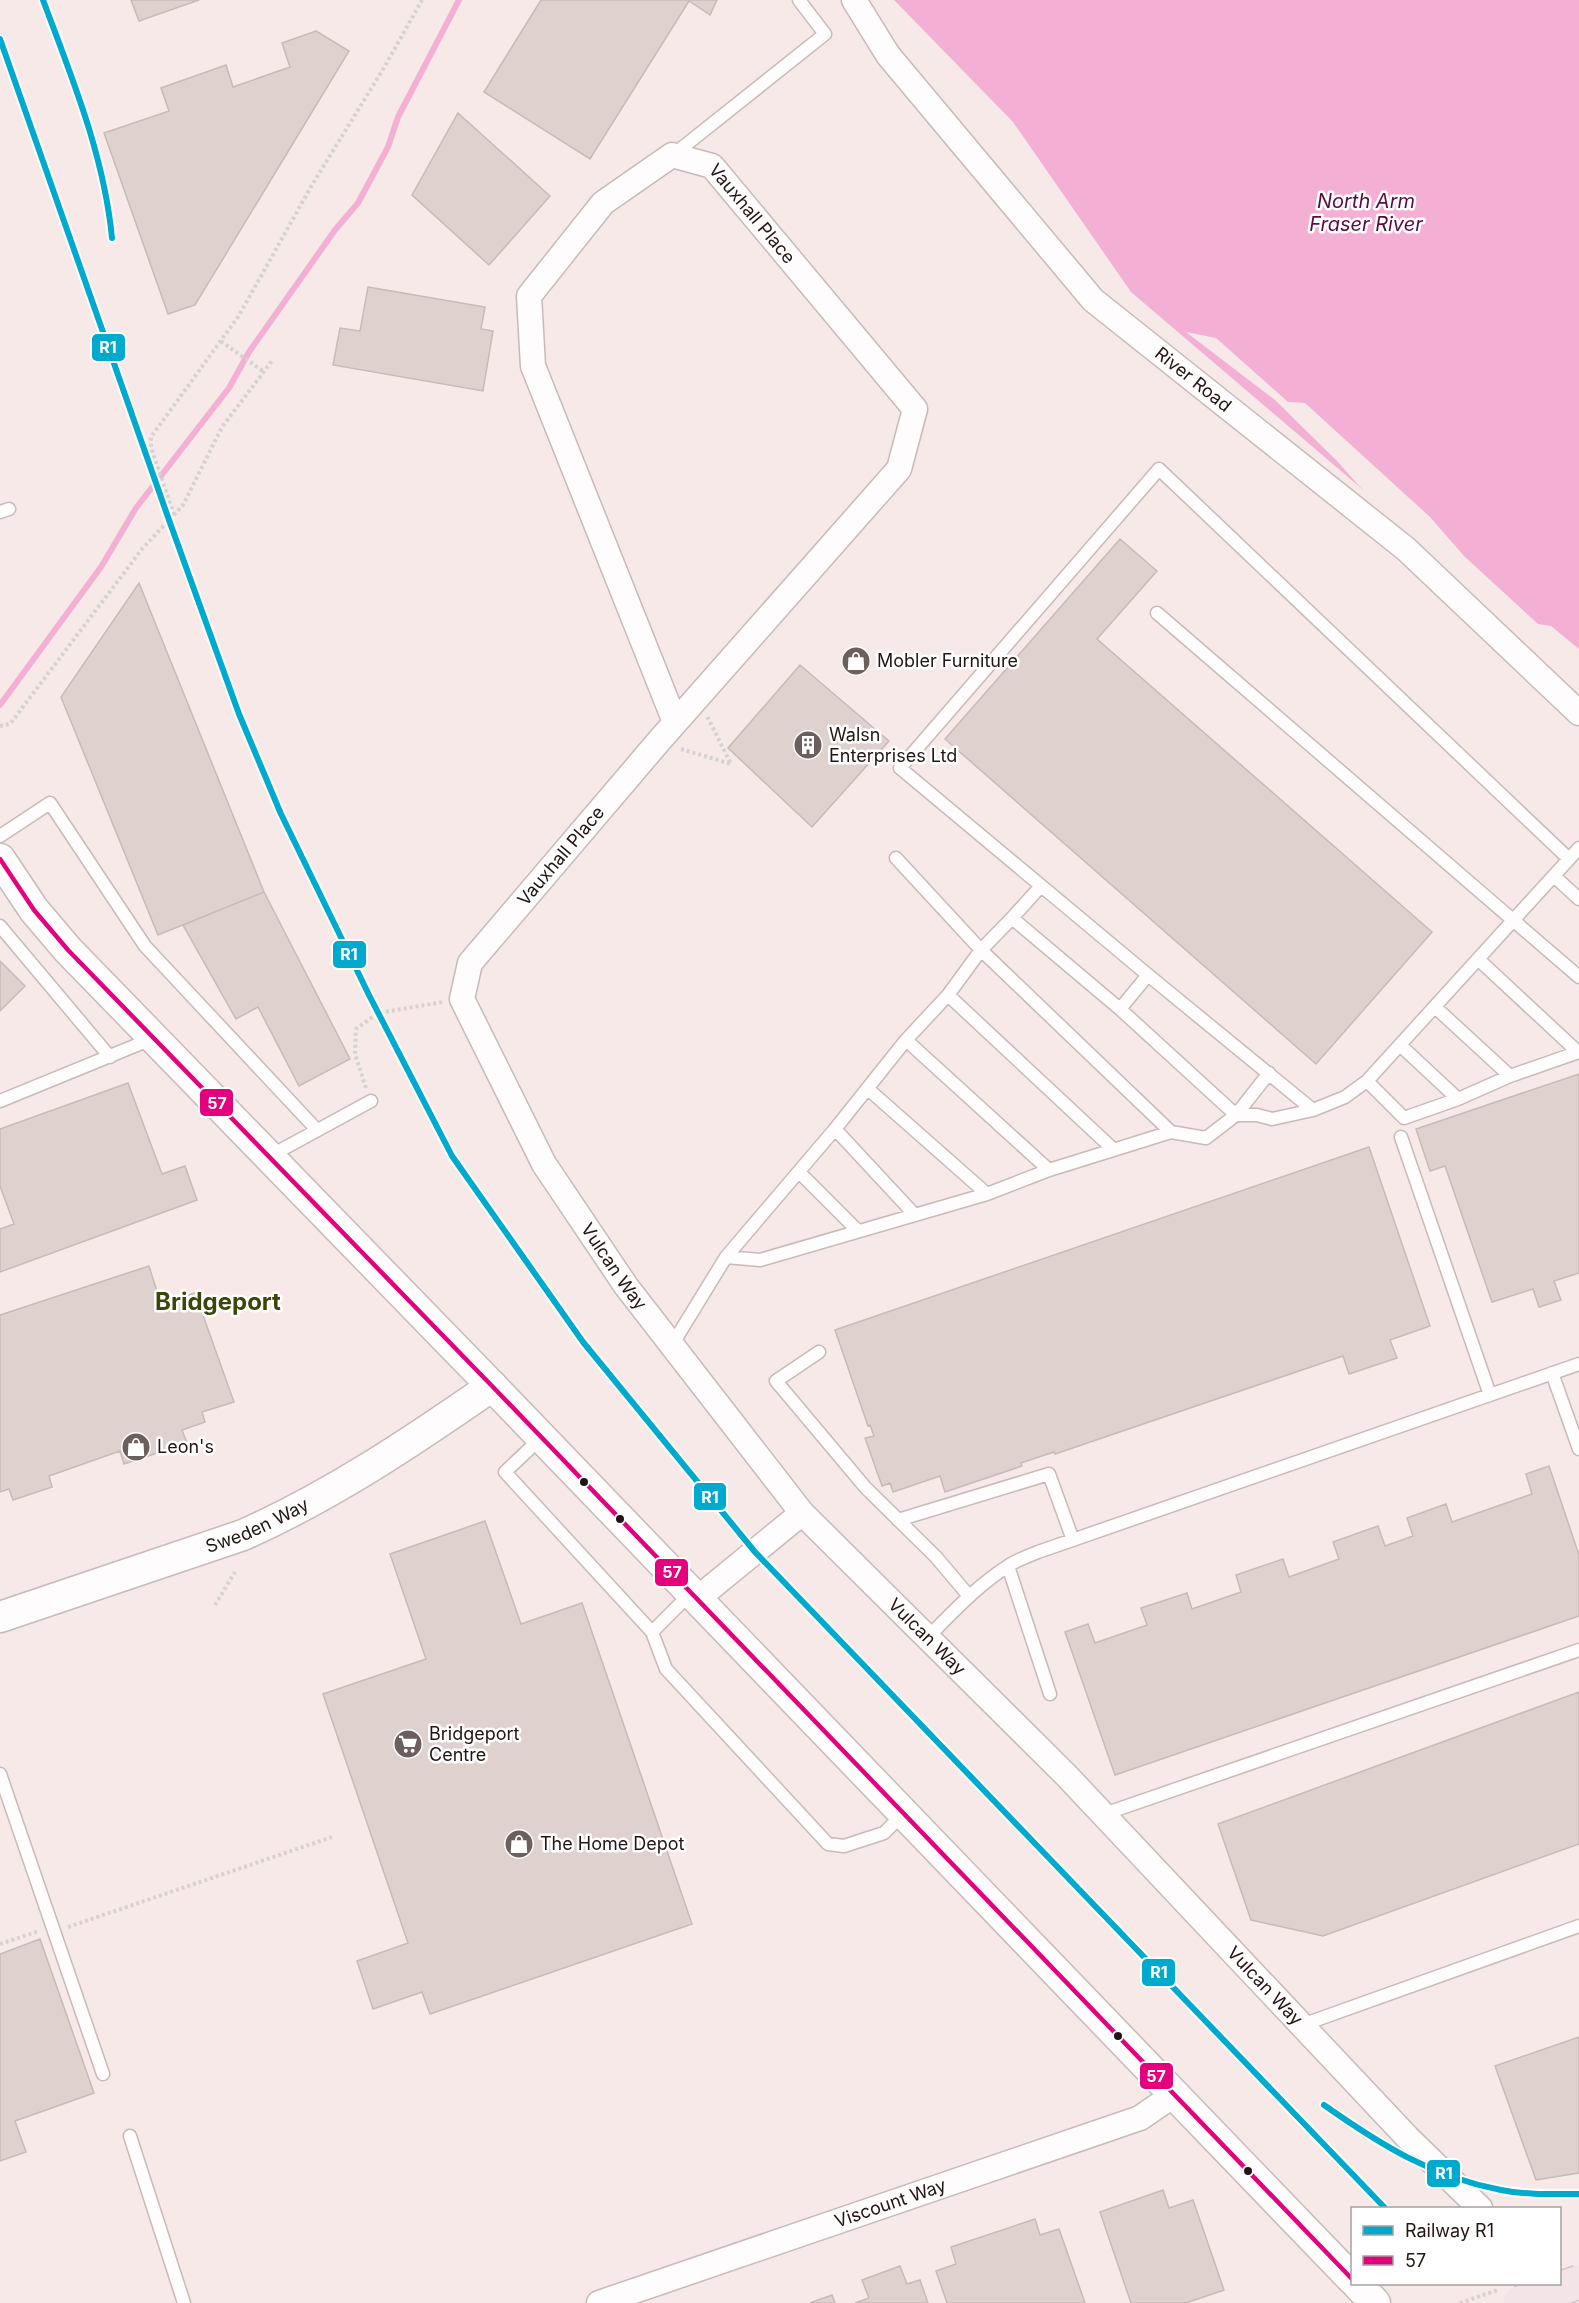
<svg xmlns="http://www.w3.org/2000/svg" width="1579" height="2303" viewBox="0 0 1579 2303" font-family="Inter,sans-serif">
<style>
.water{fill:#f4b0d4}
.pier{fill:#f6e9e8}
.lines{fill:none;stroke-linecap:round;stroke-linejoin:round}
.stream{stroke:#f4b0d4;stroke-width:6}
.building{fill:#ded1ce;stroke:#c7bbb8;stroke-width:1.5}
.service-casing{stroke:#c7bbba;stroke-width:15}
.minor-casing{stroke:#c7bbba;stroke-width:27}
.tertiary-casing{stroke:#c7bbba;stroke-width:33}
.path{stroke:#d6d2d2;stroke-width:4;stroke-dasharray:3 3;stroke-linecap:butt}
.service{stroke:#fefcfc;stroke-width:12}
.minor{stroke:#fefcfc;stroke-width:24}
.tertiary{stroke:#fefcfc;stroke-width:30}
.motorway-bridge-casing{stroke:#d0c8c8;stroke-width:36;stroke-linecap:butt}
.motorway-bridge{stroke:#f3e4e7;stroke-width:33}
.bus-1-casing{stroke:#fff;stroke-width:9}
.bus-1{stroke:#e5007d;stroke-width:4.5}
.rail-1-casing{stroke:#fff;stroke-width:10}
.rail-1{stroke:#00a9ce;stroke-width:6}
.bus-dot{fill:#221514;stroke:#fff;stroke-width:2}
.labels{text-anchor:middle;stroke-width:5;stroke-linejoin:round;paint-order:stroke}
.street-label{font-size:18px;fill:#221514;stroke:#fff}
.poi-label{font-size:18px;fill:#221514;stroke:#fff;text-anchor:start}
.water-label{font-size:20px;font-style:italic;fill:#5c0b41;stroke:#fff}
.district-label{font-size:24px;font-weight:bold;fill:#3c450a;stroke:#fff}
.line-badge{stroke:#fff;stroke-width:2}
.badge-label{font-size:16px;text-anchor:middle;font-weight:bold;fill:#fff}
</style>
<rect width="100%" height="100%" fill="#f6e9e8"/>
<path class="water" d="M894,0h685v674l-448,-382 -118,-170z"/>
<path class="pier" d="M1186,332l30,6 72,64 17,1 125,114 34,39 74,68 13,2 28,23v28l-201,-170 -41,-46 -62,-61z"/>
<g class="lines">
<path class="stream" d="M0,705l101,-138 35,-59 93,-120 20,-36 86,-122 23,-27 30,-56 10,-30 61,-117"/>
</g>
<path class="building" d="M131,0h68l-60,21z
M541,0h176l-7,15 -21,-14 -99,158 -106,-67z
M316,31l33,20 -154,254 -27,9 -64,-181 65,-22 -8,-23 65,-23 7,22 57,-20 -8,-24z
M458,113l92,83 -61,69 -77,-70z
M368,287l117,20 -4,22 12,2 -10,60 -150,-26 7,-37 20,3z
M1120,539l37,32 -60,68 335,293 -116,132 -371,-325z
M139,583l125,309 -106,43 -97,-238z
M800,665l89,76 -77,86 -84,-79z
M264,892l86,167 -51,27 -41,-79 -22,12 -53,-94z
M0,961l25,25 -25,25z
M1579,1074v199l-25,8 7,19 -22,7 -6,-18 -41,13 -47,-136 -15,5 -14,-42z
M128,1083l34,91 23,-8 12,34 -197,72v-43l14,-5 -14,-38v-57z
M1369,1147l61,179 -40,14 7,18 -48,16 -6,-18 -288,98 -1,-2 -33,11 1,3 -77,26 -5,-16 -47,16 -3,-9 -8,3 -17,-48 9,-2 -4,-11 -2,1 -33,-96z
M149,1266l12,38 34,-11 39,109 -32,10 3,10 -23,8 5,13 -63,21 -4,-13 -71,25 3,11 -39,13 -4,-11 -9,3v-177z
M1549,1466l30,89v61l-464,159 -50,-143 23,-8 7,19 52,-18 -6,-17 46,-15 5,16 49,-17 -5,-17 47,-16 6,18 50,-18 -6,-17 45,-16 7,20 28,-10 -6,-18 39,-14 6,18 80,-28 -6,-20z
M485,1521l36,103 61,-21 110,321 -262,90 -8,-22 -49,17 -16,-48 51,-18 -85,-249 103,-35 -36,-105z
M1579,1692v152l-256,92 -72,-16 -33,-96z
M40,1939l54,154 -79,28 11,31 -26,9v-207z
M1579,2037v136l-43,7 -41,-114z
M1163,2190l6,18 24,-8 31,90 -38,13h-55l-31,-91z
M1035,2219l5,16 19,-6 26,74h-138l-11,-32 20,-7 -5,-17z
M900,2266l7,18 13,-4 8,23h-73l14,-5 -7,-18z
M832,2295l3,8h-25z"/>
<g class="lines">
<g class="service-casing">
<path id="service" d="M673,155l152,-121 -26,-34
M0,512l9,-3
M1157,613l422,364
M0,836l50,-33 95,143 172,184
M896,858l85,92 190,182 35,6 30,-23 33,-42
M1554,876l25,23
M1012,918l29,-32
M0,926l110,131
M1479,960l99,92
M948,995l166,155
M1435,1007l75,69
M1120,1009l28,-34
M906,1040l143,130
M1400,1045l58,54 52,-23 69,-24
M1367,1081l37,37 54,-19
M868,1089l119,105
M0,1101l154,-63
M1313,1110l-165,-135 -248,-207 259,-299 410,390
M835,1129l80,86
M1401,1137l89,258
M270,1156l101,-55
M799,1172l59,59
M726,1257l34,3 227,-66 62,-24 122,-38
M672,1345l54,-88 109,-128 71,-89 42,-45 33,-45 31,-32 108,91 116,106h21l15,4 41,-9 32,-13 22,-16 212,-233
M819,1352l-43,29 89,106 71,70 33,39
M1552,1373l27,76
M541,1438l-36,34 147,160 14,37 162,175 16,2 40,-13 19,-19
M898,1520l151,-46 24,66
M1008,1566l42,128
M652,1632l39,-39
M928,1637c25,-25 50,-52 80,-71 9,-6 20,-10 30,-14l541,-188
M0,1774l103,300
M1104,1814l475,-164
M1302,2025l277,-99
M130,2136l54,167"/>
</g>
<g class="minor-casing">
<g id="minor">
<path id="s1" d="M854,0l34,55 205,245 313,249 173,164"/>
<path id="s2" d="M675,722l-142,-356 -4,-70 74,-93 69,-48 40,11 203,243 -16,60 -240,272 -189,222 -8,36 82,165 82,122 176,227 264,262 342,363 72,70"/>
<path d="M697,1599l105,-86"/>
<path id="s3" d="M599,2303l541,-185 35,-24"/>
</g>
</g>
<g class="tertiary-casing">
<g id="tertiary">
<path d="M0,859l34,51 34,40 424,436 860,893"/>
<path id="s4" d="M0,1617l243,-82c88,-39 170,-94 249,-149"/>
<path d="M1357,2284l18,19"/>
</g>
</g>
<path class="path" d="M221,341l43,31
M174,515l-23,-67v-11l87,-120 74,-132 73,-119 37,-66
M0,726l10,-2 132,-175 41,-44 39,-78 50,-66
M681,749l50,15 -24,-48
M366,1088l-11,-34 1,-25 22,-16 65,-11
M215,1605l20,-33
M68,1927l264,-90
M0,1944l39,-13
M1460,2303l38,-13"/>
<use href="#service" class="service"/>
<use href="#minor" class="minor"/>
<use href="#tertiary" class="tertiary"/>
<g class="motorway-bridge-casing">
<path id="motorway-bridge" d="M1520,2303l59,-21"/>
</g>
<use href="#motorway-bridge" class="motorway-bridge"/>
<g class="bus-1-casing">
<path id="bus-1" d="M0,859l34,51 34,40 424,436 860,893"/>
</g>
<use href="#bus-1" class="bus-1"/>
<g class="rail-1-casing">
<path id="rail-1" d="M43,0c29,78 61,155 69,238
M0,39l169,481 70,194 42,100 88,181 83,161 131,186 172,210 630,656
M1324,2105c57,40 108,72 177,85 25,5 52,4 78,4"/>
</g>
<use href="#rail-1" class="rail-1"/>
</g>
<defs>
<g id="shop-disc" transform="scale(1.5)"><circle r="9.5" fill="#6c5f5e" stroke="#fff"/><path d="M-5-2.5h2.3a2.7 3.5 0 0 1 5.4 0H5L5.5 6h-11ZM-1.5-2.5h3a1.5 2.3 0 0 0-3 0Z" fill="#fff"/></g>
<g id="building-disc" transform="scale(1.5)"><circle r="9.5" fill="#6c5f5e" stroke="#fff"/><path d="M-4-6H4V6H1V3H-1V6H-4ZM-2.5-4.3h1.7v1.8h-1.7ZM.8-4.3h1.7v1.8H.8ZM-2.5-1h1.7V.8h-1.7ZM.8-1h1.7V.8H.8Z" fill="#fff"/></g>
<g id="supermarket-disc" transform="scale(1.5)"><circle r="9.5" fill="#6c5f5e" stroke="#fff"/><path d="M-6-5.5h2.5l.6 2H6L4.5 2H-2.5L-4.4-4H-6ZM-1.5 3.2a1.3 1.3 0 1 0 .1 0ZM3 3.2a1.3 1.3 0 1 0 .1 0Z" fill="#fff"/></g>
</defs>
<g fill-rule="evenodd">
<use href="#shop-disc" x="856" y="661"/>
<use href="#building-disc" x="808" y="745"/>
<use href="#shop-disc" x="136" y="1447"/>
<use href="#supermarket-disc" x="408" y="1744"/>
<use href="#shop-disc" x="519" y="1844"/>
</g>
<g class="bus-dot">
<circle cx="584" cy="1482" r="5"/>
<circle cx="620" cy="1519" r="5"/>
<circle cx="1118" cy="2036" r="5"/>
<circle cx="1248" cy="2171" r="5"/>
</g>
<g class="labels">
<g class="street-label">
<text dy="6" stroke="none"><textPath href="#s2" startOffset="760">Vauxhall Place</textPath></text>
<text dy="6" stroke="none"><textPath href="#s1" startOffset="512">River Road</textPath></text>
<text transform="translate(561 856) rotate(-50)" y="6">Vauxhall Place</text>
<text dy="6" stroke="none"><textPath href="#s2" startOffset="2076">Vulcan Way</textPath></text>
<text dy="6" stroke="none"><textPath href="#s4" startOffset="273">Sweden Way</textPath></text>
<text dy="6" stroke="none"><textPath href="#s2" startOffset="2562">Vulcan Way</textPath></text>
<text dy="6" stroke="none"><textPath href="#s2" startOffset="3048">Vulcan Way</textPath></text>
<text dy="6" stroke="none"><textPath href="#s3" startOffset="308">Viscount Way</textPath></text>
</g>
<g class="poi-label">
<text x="877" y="667">Mobler Furniture</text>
<text x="829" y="741">Walsn<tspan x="829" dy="21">Enterprises Ltd</tspan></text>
<text x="157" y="1453">Leon's</text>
<text x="429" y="1740">Bridgeport<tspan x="429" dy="21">Centre</tspan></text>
<text x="540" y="1850">The Home Depot</text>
</g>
<g class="water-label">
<text x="1366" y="208">North Arm<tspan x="1366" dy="23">Fraser River</tspan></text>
</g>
<g class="district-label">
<text x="218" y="1310">Bridgeport</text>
</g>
</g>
<g class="line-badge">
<rect x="91" y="333" width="35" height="29" rx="6" fill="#00a9ce"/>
<rect x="332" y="940" width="35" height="29" rx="6" fill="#00a9ce"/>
<rect x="199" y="1088" width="35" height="29" rx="6" fill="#e5007d"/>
<rect x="693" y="1482" width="34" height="29" rx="6" fill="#00a9ce"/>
<rect x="654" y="1558" width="35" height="29" rx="6" fill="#e5007d"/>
<rect x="1141" y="1958" width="35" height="29" rx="6" fill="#00a9ce"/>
<rect x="1139" y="2062" width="35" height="28" rx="6" fill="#e5007d"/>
<rect x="1426" y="2159" width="35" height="29" rx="6" fill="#00a9ce"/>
</g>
<g class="badge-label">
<text x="108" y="353">R1</text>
<text x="349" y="960">R1</text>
<text x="217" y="1109">57</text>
<text x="710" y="1503">R1</text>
<text x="672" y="1578">57</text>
<text x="1159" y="1978">R1</text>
<text x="1156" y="2082">57</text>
<text x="1444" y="2179">R1</text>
</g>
<rect x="1351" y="2207" width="210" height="78" fill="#ffffff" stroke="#a7a1a1" stroke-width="1.5"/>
<rect x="1363" y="2226" width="30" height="9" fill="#00a9ce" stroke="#a7a1a1" stroke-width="1.5"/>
<text x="1405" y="2237" font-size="18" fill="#221514">Railway R1</text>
<rect x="1363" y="2256" width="30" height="9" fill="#e5007d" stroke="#a7a1a1" stroke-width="1.5"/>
<text x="1405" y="2267" font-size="18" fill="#221514">57</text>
</svg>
